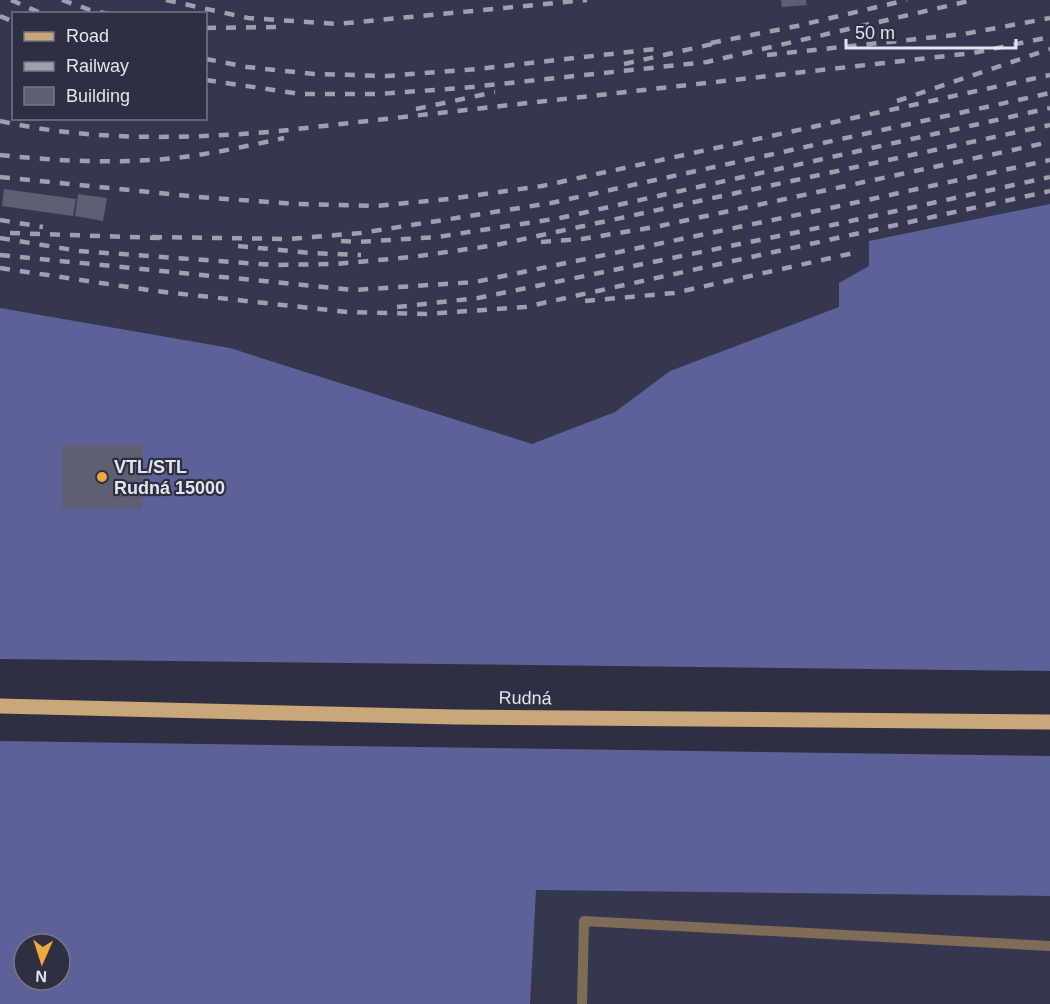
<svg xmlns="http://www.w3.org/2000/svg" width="1050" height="1004" viewBox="0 0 1050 1004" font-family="Helvetica,sans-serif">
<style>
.built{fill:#35374e;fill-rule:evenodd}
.forest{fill:#5e6198;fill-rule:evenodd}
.building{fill:#5e6072}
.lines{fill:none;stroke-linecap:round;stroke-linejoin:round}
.service{stroke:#7e6c56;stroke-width:10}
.primary{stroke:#caa678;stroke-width:15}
.rail{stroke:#9fa0ad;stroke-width:4.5;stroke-dasharray:10 10;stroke-linecap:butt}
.poi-dot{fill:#efa73e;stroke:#2e2f40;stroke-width:2}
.labels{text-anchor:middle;stroke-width:4.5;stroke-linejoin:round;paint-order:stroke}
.poi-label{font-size:18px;font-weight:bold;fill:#e3e4ef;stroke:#2e2f40;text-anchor:start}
.street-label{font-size:18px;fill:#e3e4ef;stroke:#2e2f40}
</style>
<rect width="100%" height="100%" fill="#2e2f40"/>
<path class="built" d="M0,0h1050v473l-588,11 -462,-133zM14,14h192v104h-192z
M536,890l514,6v108h-520z"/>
<path class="forest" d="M1050,204v467l-1050,-12v-351l230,40 302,96 83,-32 55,-41 169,-64v-24l30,-17v-25z
M0,741l1050,15v140l-514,-6 -6,114h-530zM24,944h36v36h-36z"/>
<path class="building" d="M781,0h25l1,5 -25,2z
M4,189l72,10 -3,17 -71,-10z
M78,194l29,4 -4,23 -28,-5z
M62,445h81l-1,64 -80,-1z"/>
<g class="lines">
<path class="service" d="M582,1004l2,-83 466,25"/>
<path class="primary" d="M0,706l455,11 595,5"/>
<path class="rail" d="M11,0l32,14
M62,0l28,10 19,4
M166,0l82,18 89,6 250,-24
M0,16l14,6
M206,28l77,-1
M711,43l86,-17 110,-26
M767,55l197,-21 86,-16
M206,59l41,8 67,7 73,2 90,-7 178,-20
M624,64l93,-21
M206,80l94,14h77l85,-6 245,-26 266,-62
M897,101l153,-52
M416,109l79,-17
M0,121c90,20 179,18 270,11l703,-79 77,-16
M0,155c56,6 119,9 175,3 36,-4 73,-12 109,-20
M0,177l199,20 97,7 79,2 74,-7 93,-13 508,-111
M0,220l43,7
M10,233l150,5
M152,237l137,2 72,-6 190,-30 499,-110
M0,238l79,13 195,14 62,-1 76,-7 84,-12 554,-120
M341,241l17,1 79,-5 123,-19 490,-110
M541,242l41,-3 73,-12 395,-85
M238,246l73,7 50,2
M0,255l354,35 121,-8 360,-75 215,-47
M0,268l155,23 192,21 79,2 99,-7 525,-116
M585,301l89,-8 184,-41
M397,307l81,-9 359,-74 213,-47"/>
</g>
<circle class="poi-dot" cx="102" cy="477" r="6"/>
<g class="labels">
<g class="poi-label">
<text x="114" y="473">VTL/STL<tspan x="114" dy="21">Rudná 15000</tspan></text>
</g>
<g class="street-label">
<text transform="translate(525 698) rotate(1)" y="6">Rudná</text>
</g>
</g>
<rect x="12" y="12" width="195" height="108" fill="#2e2f40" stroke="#767786" stroke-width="1.5"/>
<rect x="24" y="32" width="30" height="9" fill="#caa678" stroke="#767786" stroke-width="1.5"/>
<text x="66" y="42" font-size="18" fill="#e3e4ef">Road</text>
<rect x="24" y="62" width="30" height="9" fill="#9fa0ad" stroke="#767786" stroke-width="1.5"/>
<text x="66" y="72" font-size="18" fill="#e3e4ef">Railway</text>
<rect x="24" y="87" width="30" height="18" fill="#5e6072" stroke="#767786" stroke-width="1.5"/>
<text x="66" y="102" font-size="18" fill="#e3e4ef">Building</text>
<g transform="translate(42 962) rotate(183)"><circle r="28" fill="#2e2f40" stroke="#767786" stroke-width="1.5"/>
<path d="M0-4.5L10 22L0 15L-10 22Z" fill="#efa73e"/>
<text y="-9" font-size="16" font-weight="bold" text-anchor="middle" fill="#e3e4ef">N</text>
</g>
<path d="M846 39v9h170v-9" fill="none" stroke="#e3e4ef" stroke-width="3"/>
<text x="855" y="39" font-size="18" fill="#e3e4ef" stroke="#2e2f40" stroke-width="4.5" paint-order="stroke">50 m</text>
</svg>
